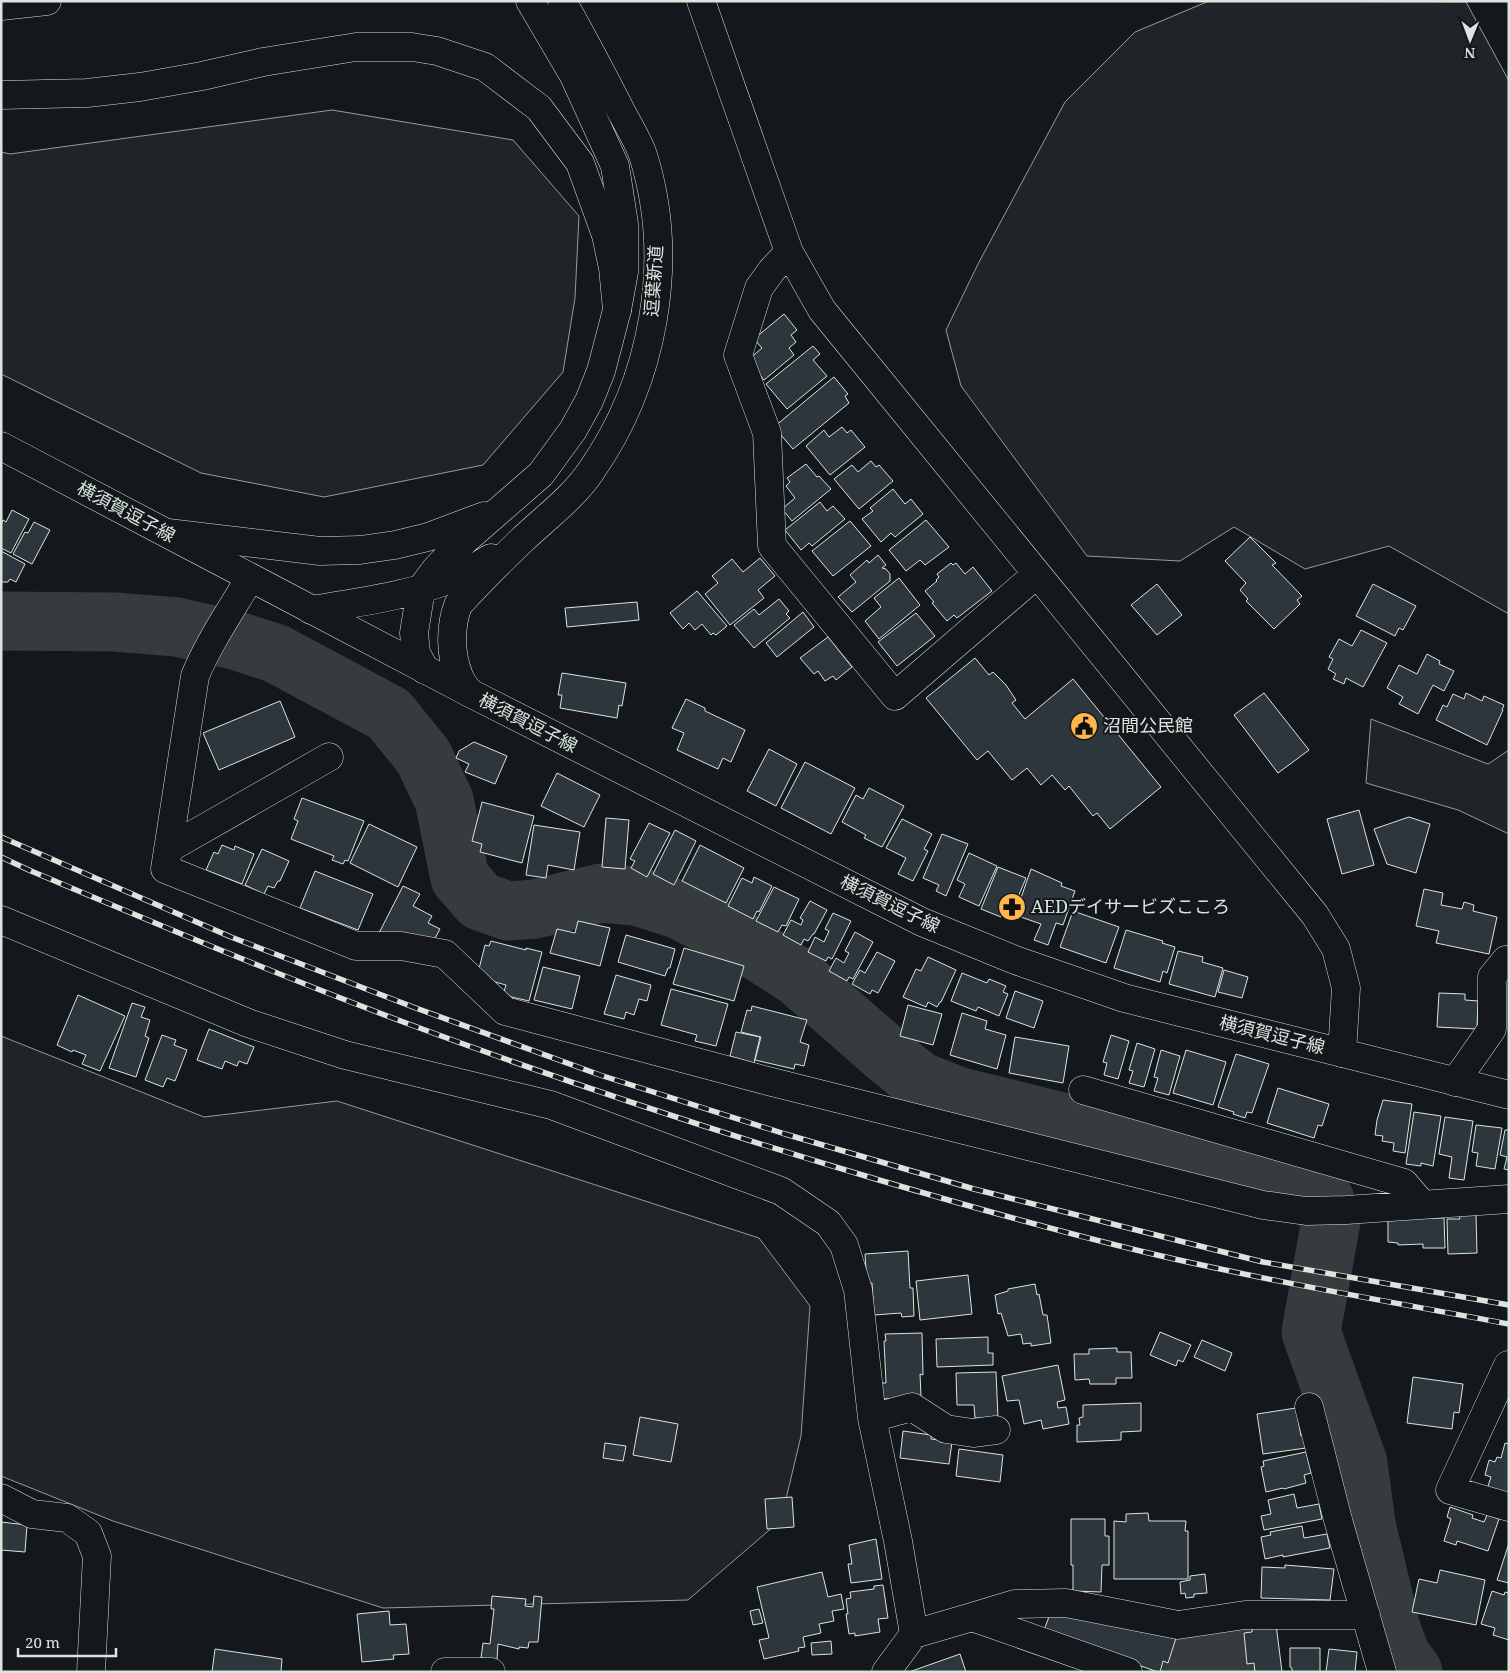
<svg xmlns="http://www.w3.org/2000/svg" width="1510" height="1673" viewBox="0 0 1510 1673" font-family="'Noto Serif','Noto Sans JP',serif">
<style>
.green{fill:#202428;stroke:#939e99}
.lines{fill:none;stroke-linecap:round;stroke-linejoin:round}
.river{stroke:#363b3e;stroke-width:59}
.building{fill:#2c363c;stroke:#d8e6dc}
.minor-casing{stroke:#d8e6dc;stroke-width:29}
.major-casing{stroke:#d8e6dc;stroke-width:29}
.highway-casing{stroke:#d8e6dc;stroke-width:29}
.minor{stroke:#14181c;stroke-width:28}
.major{stroke:#14181c;stroke-width:28}
.highway{stroke:#14181c;stroke-width:28}
.rail-casing{stroke:#d8e6dc;stroke-width:5.5}
.rail{stroke:#14181c;stroke-width:4;stroke-dasharray:11;stroke-linecap:butt}
.labels{text-anchor:middle;stroke-width:4;stroke-linejoin:round;paint-order:stroke}
.street-label{font-size:18px;fill:#d8e6dc;stroke:#14181c}
.poi-label{font-size:18px;fill:#d8e6dc;stroke:#14181c;text-anchor:start}
</style>
<rect width="100%" height="100%" fill="#14181c"/>
<path class="green" d="M1209,1l257,1 43,79v533l-120,-68 -84,23 -71,-42 -54,34 -93,-5 -126,-170 -15,-56 32,-66 87,-162 70,-70z
M332,110l181,30 66,76 -4,82 -12,74 -80,93 -159,32 -123,-24 -200,-99v-222l9,2z
M1371,719l117,45 21,-14v84l-51,-24 -92,-27z
M1,1036l203,81 133,-16 422,137 51,68 -9,130 -20,84 -93,80 -305,8 -270,-87 -112,-45z"/>
<g class="lines">
<path class="river" d="M1,621l114,1 62,5 57,13 41,13 114,61 34,42 21,44 16,78 20,23 28,10 27,-2 66,-16 35,3 44,14 66,34 52,33 89,78 32,26 38,15 297,74 48,14 23,16 6,21 -20,111 47,131 8,61 25,105 10,27 12,16
M1178,1672l26,-30 20,2 15,28"/>
</g>
<path class="building" d="M784,314l13,16 -6,5 5,7 -7,6 5,7 -30,25 -16,-20 14,-12 -8,-9z
M813,346l7,8 -7,6 14,16 -40,33 -21,-25z
M834,377l14,17 -3,2 4,7 -56,46 -19,-22z
M842,427l5,6 4,-3 14,17 -35,28 -24,-29 18,-16 5,7z
M871,461l5,6 3,-2 14,16 -34,28 -25,-30 18,-14 6,7z
M806,464l11,13 2,-1 12,13 -39,32 -10,-12 13,-11 -9,-12 4,-4 -3,-4z
M893,489l12,15 6,-5 12,15 -28,23 -4,-4 -10,9 -19,-23 11,-8 -3,-3z
M820,502l7,9 6,-5 12,13 -33,27 -3,-3 -8,7 -16,-20z
M12,510l17,9 -18,34 -10,-5v-23l2,-5 3,2z
M926,520l23,27 -24,18 -5,-5 -14,11 -17,-21z
M850,521l21,25 -38,30 -21,-25z
M34,522l16,8 -18,34 -19,-10 12,-22 3,1z
M1250,537l26,26 -4,2 30,31 -5,4 3,4 -26,25 -28,-28 2,-2 -8,-9 6,-7 -21,-22z
M1,551l24,13 -9,18 -6,-3 -2,3h-7z
M878,555l8,10 -4,3 4,1 4,5v7l-38,31 -14,-15 18,-15 -6,-7 17,-15 2,3z
M760,558l15,18 -17,14 6,8 -34,27 -25,-31 13,-11 -6,-7 20,-17 11,13z
M951,563l2,2 3,-2 9,11 8,-7 19,24 -35,27 -3,-3 -7,6 -15,-18 2,-1 -9,-11 12,-10 -1,-1 3,-3 -2,-3z
M899,578l21,27 -41,34 -14,-18 16,-14 -7,-9z
M1157,584l25,31 -25,20 -26,-30z
M1373,584l43,22 -13,24 -4,-2 -4,8 -39,-20z
M697,591l30,35 -11,9 -3,-2 -2,2 -9,-11 -7,6 -6,-7 -6,6 -13,-16z
M779,599l10,12 -3,3 4,4 -36,30 -20,-23 20,-16 5,6z
M637,602l2,18 -72,7 -2,-19z
M803,612l11,15 -37,30 -11,-14z
M916,613l19,23 -38,30 -19,-24z
M1361,630l26,13 -24,44 -17,-9 -2,6 -11,-5 3,-5 -8,-5 5,-10 -4,-2 10,-18 13,7z
M828,637l24,30 -16,13 -3,-4 -8,5 -7,-10 -4,3 -14,-16z
M1427,654l13,7 -1,3 15,7 -10,20 -11,-6 -15,29 -19,-10 4,-7 -16,-9 12,-23 18,9z
M975,658l14,17 4,-3 13,13 10,15 -4,3 13,16 48,-40 88,108 -51,42 -13,-16 -4,3 -24,-30 -4,4 -13,-15 -11,10 -14,-17 -15,12 -24,-29 -11,9 -51,-62z
M562,673l64,10 -4,23 -3,-1 -2,13 -57,-10 2,-13h-4z
M1264,693l45,57 -31,23 -44,-58z
M1466,693l16,8 2,-5 20,9 -2,5h1l-16,35 -51,-25 7,-15 4,2 6,-13 11,5z
M686,699l19,9v3l40,19 -14,32 -8,-4 -5,11 -41,-19 7,-17 -12,-5z
M280,701l15,36 -76,33 -16,-37z
M474,742l33,14 -12,28 -30,-12 4,-8 -13,-6 3,-7z
M769,749l28,15 -21,42 -29,-15z
M805,762l50,26 -24,46 -50,-26z
M557,773l43,22 -16,32 -43,-21z
M869,788l35,18 -22,41 -18,-9 2,-3 -24,-13 14,-27 7,4z
M302,798l62,23 -16,40 -3,-1 -2,4 -11,-4 2,-4 -43,-17 7,-18 -4,-2z
M482,802l52,14 -12,47 -42,-11 2,-8 -10,-3z
M1359,810l15,55 -32,9 -15,-55z
M1409,817l21,7 -14,49 -29,-9 -13,-35z
M606,818l23,2 -4,49 -23,-2z
M902,819l30,15 -8,15 4,2 -15,30 -15,-7 8,-16 -20,-10z
M649,823l21,10 -23,44 -16,-9 4,-7 -5,-2z
M369,824l48,23 -19,40 -48,-24z
M534,825l46,7 -6,38 -26,-5 -2,13 -20,-3z
M675,830l21,11 -22,44 -21,-11z
M942,834l26,10 -22,52 -10,-5 3,-6 -16,-7z
M222,845l12,5 1,-4 19,8 -12,30 -36,-14 8,-18 4,2z
M700,845l44,23 -18,35 -44,-22z
M262,849l27,12 -9,20h-2l-4,7 -6,-2 -4,8 -19,-9z
M969,853l28,13 -18,40 -20,-9 6,-13 -8,-4z
M998,867l28,11 -13,31 -4,-2 -2,5 -4,-2 -2,7 -20,-8z
M1031,869l31,14 -1,3 14,5 -12,34 -7,-2 -8,22 -14,-5 7,-16 -26,-9z
M315,871l58,23 -15,36 -58,-22z
M754,877l18,9 -13,26 -2,-1 -4,8 -25,-13 14,-28 10,5z
M403,886l17,8 -7,12 19,10 -4,7 12,6 -10,19 -32,-16 -3,6 -17,-3z
M774,887l25,12 -13,27 -4,-1 -4,7 -22,-11z
M1424,889l19,4 -2,12 21,4 2,-7 10,3 -1,6 24,6 -8,37 -53,-11 3,-12 -23,-5z
M810,901l17,9 -13,24h-1l-5,7 -4,-2 -3,6 -18,-10 8,-15 10,5 2,-5 -3,-2z
M1073,911l46,16 -13,36 -46,-16z
M833,913l18,8 -19,38 -4,-2 -2,4 -18,-9 7,-15 9,5 5,-11 -4,-2z
M578,921l32,7 -10,38 -50,-13 7,-24 18,4z
M1126,930l37,11 -1,2 13,4 -8,26 -4,-2 -3,11 -46,-14z
M855,932l18,10 -20,37 -4,-2 -2,4 -18,-10 7,-13 8,5 5,-10 -4,-2z
M626,935l49,14 -5,19h-2l-3,8 -47,-14z
M491,941l35,9v-2l16,4 -13,49 -26,-6 3,-10 -29,-8 8,-32 4,1z
M684,948l60,18 -10,35 -61,-17z
M1178,951l25,6 -1,5 21,6 -8,29 -46,-13z
M877,952l18,9 -17,32 -6,-3 -2,4 -18,-10 8,-14 5,3z
M928,957l28,13 -15,32h-1l-3,5 -9,-5 -2,5 -23,-10 13,-28 5,2z
M543,967l37,9 -8,33 -38,-9z
M1224,970l24,7 -6,21 -24,-6z
M962,973l25,10 2,-4 17,7 -3,6 5,2 -9,22 -21,-9 -2,4 -25,-10z
M616,975l35,10 -4,16 -8,-2 -5,16 -8,-3 -2,7 -20,-5z
M671,989l57,15 -12,42 -21,-5 2,-6 -36,-10z
M1015,991l28,10 -9,27 -28,-10z
M1439,993l26,1v6l13,1 -1,28 -40,-2z
M78,995l47,21 -25,55 -18,-7 4,-9 -13,-5 -1,2 -15,-7z
M132,1003l13,4 -4,10 9,3 -5,16 4,2 -13,39 -27,-9z
M908,1005l34,9 -9,31 -33,-9z
M752,1006l55,14 -7,22 9,3 -5,21 -9,-2 -1,5 -39,-9 6,-23 -20,-5 6,-22 4,1z
M962,1013l25,8 -2,8 21,6 -9,34 -47,-14z
M209,1029l45,18 -7,17 -8,-3 -2,5 -12,-5 -3,8 -25,-9z
M736,1032l24,5 -6,26 -24,-7z
M162,1035l14,5 -2,5 13,5 -12,31 -8,-3 -4,9 -18,-7z
M1111,1035l18,6 -11,38 -14,-4 3,-12 -4,-1z
M1015,1037l54,9 -6,37 -54,-10z
M1137,1043l18,6 -11,38 -15,-4 4,-12 -4,-1z
M1161,1050l19,6 -11,39 -15,-4 4,-13 -4,-1z
M1186,1050l40,12 -13,43 -40,-12z
M1236,1054l33,10 -17,49 -5,-1 -2,6 -12,-4 1,-2 -16,-5z
M1278,1088l51,16 -7,22 -4,-1 -4,13 -47,-15z
M1383,1100l29,4 -7,49 -12,-2 1,-8 -12,-2 1,-5 -8,-1 2,-15z
M1414,1112l27,4 -8,50 -12,-3v3l-15,-2z
M1445,1117l28,4 -9,59 -15,-2 3,-21 -13,-3z
M1476,1125l26,3 -7,41 -19,-3 2,-13 -6,-1z
M1505,1130h4v40l-5,-1 3,-12 -7,-2z
M1459,1215h17l1,38 -29,1 -1,-35h13z
M1444,1218l1,30h-22v-4l-25,1v-2l-10,-1v-23z
M908,1251l2,37h3l1,28 -12,1 -1,-4 -27,2 -2,-32 -5,1 -2,-30z
M968,1275l4,39 -52,6 -4,-39z
M1035,1284l2,11 2,-1 4,21h4l4,28 -20,3v-3l-8,1 -2,-10 -13,2 -7,-23 -3,1 -3,-19 13,-4v-2z
M1160,1332l31,13 -8,17 -5,-2 -2,6 -26,-11z
M922,1333l1,42 -3,-1 1,23 -38,2 -1,-16h4l-2,-42h2l-1,-7z
M988,1337v16h5v12l-56,2 -1,-28z
M1202,1340l30,13 -7,18 -31,-14z
M1117,1348v4h14l1,26h-16v6h-26l-1,-5 -14,1 -1,-26h15v-5z
M1058,1365l7,35 -8,2 1,6 8,-1 3,17 -26,5 -2,-9 -17,4 -5,-24 -12,1 -5,-25z
M996,1372l2,46h-23l-1,-13h-17l-1,-32z
M1413,1377l50,7 -4,29 -5,-1 -2,17 -45,-6z
M1141,1403v28l-20,1v8l-44,2v-17h3l-1,-7 4,-1v-12z
M1296,1408l5,28 3,-1 2,13 -43,6 -6,-40z
M640,1417l38,7 -7,38 -38,-7z
M903,1431l28,4v4l21,3 -3,22 -49,-6z
M605,1443l21,3 -3,15 -20,-3z
M1505,1443l4,1v51l-22,-6 4,-12 -6,-2 4,-15 6,2 2,-5 4,1z
M959,1449l44,6 -3,27 -44,-6z
M1306,1452l5,21 -7,2 2,8 -22,6 -1,-1 -17,4 -5,-25 3,-1 -1,-5z
M1294,1494l3,14 22,-4 3,15 -58,11 -3,-14 10,-2 -3,-14z
M792,1497l2,30 -27,2 -2,-30z
M1450,1507l23,8 -1,3 12,4 3,-7 12,4 -11,32 -31,-10 -1,4 -12,-4 7,-22 -4,-2z
M1148,1513l1,8h37l-1,10h3v48h-74v-58l12,1v-8z
M1071,1519h34v17h4v29h-7l-1,27 -28,-1v-26h-2z
M1,1522l26,3 -2,27 -24,-2z
M1302,1526l2,12 23,-4 3,14 -47,9v-2l-18,4 -4,-22 10,-2 -1,-3z
M876,1539l6,40 -31,4 -3,-19h4l-3,-19z
M1509,1543v40l-12,-3z
M1285,1565l49,4 -4,31 -69,-2 1,-31 23,1z
M1440,1570l45,10 -9,45 -64,-13 7,-33 18,4z
M822,1572l6,25 13,-3 3,15 -12,2 2,10 -15,3 2,9 -18,4 2,10 -7,1 1,3 -35,8 -5,-19 10,-2 -12,-51z
M1205,1574l2,19 -13,1v3l-8,1 -1,-5 -4,1 -1,-12 10,-2v-4z
M883,1585l5,33 -10,1 2,13 -25,4v-3l-6,1 -3,-20h2l-2,-15 5,-1 -1,-6 24,-3v-3z
M1492,1591l12,4 1,-3 4,1v47l-16,-5 2,-7 -14,-4z
M492,1596l34,3 -1,7 8,1 1,-11 8,1 -4,45h-9l-1,6 -9,-1v2l-21,-5 -1,16 -16,-2 2,-15 7,1 4,-35h-3z
M759,1609l4,14 -10,2 -3,-14z
M1052,1609l57,10 44,15 2,-4 21,8 -8,25 -5,-2 -3,11h-2l-60,-21 -54,-21z
M389,1611l1,14 16,-1 3,30 -16,1 1,4 -32,3 -5,-48z
M1276,1624l6,48h-27l-1,-9 -7,1 -3,-31 8,-1v-5z
M831,1641l1,13 -20,1 -1,-12z
M1290,1648h30v24h-28v-4l-2,-1z
M215,1649l67,10 -1,13h-69z
M1329,1649l28,3 -2,20h-29z
M960,1654l6,18h-57z"/>
<g class="lines">
<g class="minor-casing">
<path id="minor" d="M701,1l88,251 33,58 493,605 21,34 10,39 -4,65
M789,252l-17,18 -13,18 -21,67 29,78 5,113 123,150 142,-122
M168,533l152,18 40,-1 35,-5 33,-8 56,-21
M250,578c-19,32 -41,64 -55,98l-30,193 191,77h45l44,8 60,57 259,69 499,125 43,6 40,-1 163,-11
M311,610c50,-8 103,-15 150,-35 11,-5 21,-12 30,-17
M425,670l-9,-17 -2,-20 7,-44 15,-20 19,-20 86,-75 32,-44 16,-29 12,-30 16,-61 7,-38v-48l-9,-58 -41,-90 -44,-75
M470,693c-4,-5 -9,-11 -11,-17 -9,-22 -9,-49 -1,-71 20,-22 42,-44 64,-65 22,-21 52,-43 69,-69 63,-90 85,-211 52,-316 -5,-15 -15,-30 -22,-44 -19,-37 -38,-74 -59,-110
M168,849l161,-92
M1,920l247,103 97,32 206,50 230,86 47,32 16,22 14,45 14,128 26,123 16,93
M1455,1082l37,-53v-52l14,-17
M1083,1090l321,93 18,21
M1508,1365l-58,125 59,17
M1309,1407l29,113 44,152
M872,1418l40,-11 34,22 27,4 23,-3
M1,1498l31,16 35,4 21,15 9,23 -6,116
M972,1617l43,-13 51,-1 112,22 67,-10h121
M445,1672h46
M886,1672l28,-38 58,-17 156,55"/>
</g>
<g class="major-casing">
<path id="major" d="M1,446l469,247 452,229 93,38 109,38 385,97"/>
</g>
<g class="highway-casing">
<path id="highway" d="M1,6l46,-5
M1,95l86,-2 53,-6 62,-11 61,-14 93,-15h56l25,4 48,16 54,41 41,55 26,72 7,33 4,42"/>
</g>
<use href="#minor" class="minor"/>
<use href="#major" class="major"/>
<use href="#highway" class="highway"/>
<g class="rail-casing">
<path id="rail" d="M1,837l230,100 182,70 187,68 185,59 189,55 289,73 246,43
M1,857l30,14c124,52 249,105 375,152 156,58 314,110 473,157 92,27 185,53 278,75 116,27 234,47 352,69"/>
</g>
<use href="#rail" class="rail"/>
</g>
<defs>
<g id="civic-disc" transform="scale(1.4375)"><circle r="9.5" fill="#ffb74d" stroke="#14181c"/><path d="M-.6-6.5H3V-4.5H.6V-3L4-1V1h2V6H-6V1h2V-1L-.6-3ZM-1.2 2.5V6h2.4V2.5Z" fill="#111"/></g>
<g id="pharmacy-disc" transform="scale(1.4375)"><circle r="9.5" fill="#ffb74d" stroke="#14181c"/><path d="M-2-6h4v4h4v4h-4v4h-4v-4h-4v-4h4Z" fill="#111"/></g>
</defs>
<g fill-rule="evenodd">
<use href="#civic-disc" x="1084" y="726"/>
<use href="#pharmacy-disc" x="1012" y="907"/>
</g>
<g class="labels">
<g class="street-label">
<text transform="translate(654 281) rotate(-86)" y="6">逗葉新道</text>
<text transform="translate(126 512) rotate(28)" y="6">横須賀逗子線</text>
<text transform="translate(528 723) rotate(27)" y="6">横須賀逗子線</text>
<text transform="translate(890 904) rotate(26)" y="6">横須賀逗子線</text>
<text transform="translate(1272 1035) rotate(14)" y="6">横須賀逗子線</text>
</g>
<g class="poi-label">
<text x="1103" y="732">沼間公民館</text>
<text x="1031" y="913">AEDデイサービズこころ</text>
</g>
</g>
<rect width="1510" height="1673" fill="none" stroke="#d8e6dc" stroke-width="5"/>
<g transform="translate(1470 40) rotate(181)" stroke="#14181c" stroke-width="4" paint-order="stroke">
<path d="M0-4L9 19L0 12L-9 19Z" fill="#d8e6dc"/>
<text y="-8" font-size="14" font-weight="bold" text-anchor="middle" fill="#d8e6dc">N</text>
</g>
<path d="M18 1648v8h98v-8" fill="none" stroke="#d8e6dc" stroke-width="2.5"/>
<text x="25" y="1648" font-size="15" fill="#d8e6dc" stroke="#14181c" stroke-width="4" paint-order="stroke">20 m</text>
</svg>
